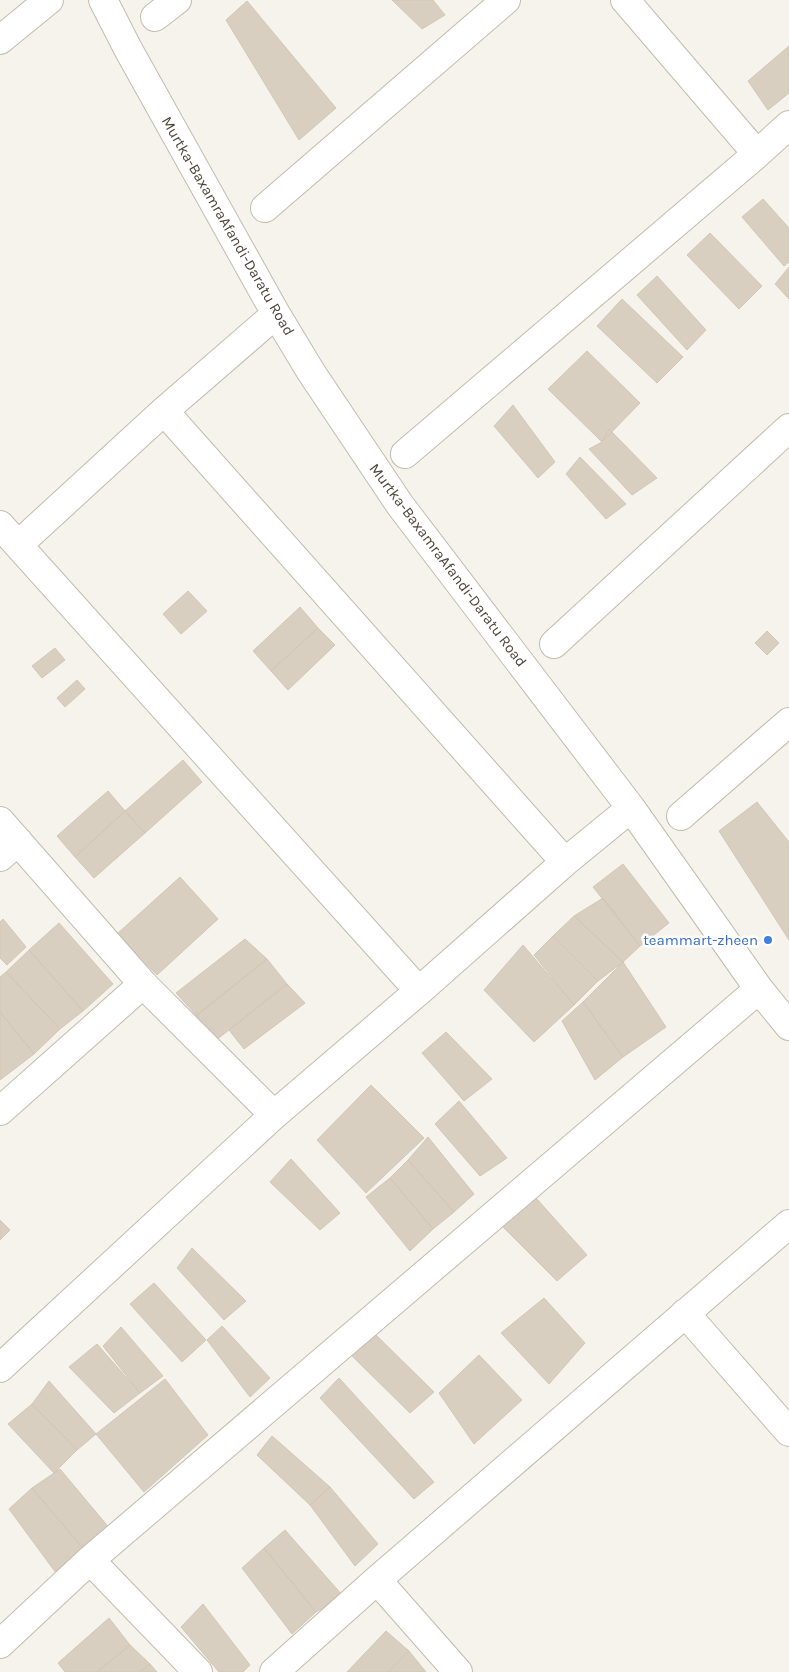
<svg xmlns="http://www.w3.org/2000/svg" width="789" height="1672" viewBox="0 0 789 1672" font-family="Karla,sans-serif">
<style>
.building{fill:#d8cfc1;stroke:#d3c7b4}
.lines{fill:none;stroke-linecap:round;stroke-linejoin:round}
.minor-casing{stroke:#c2bbae;stroke-width:30}
.minor{stroke:#fff;stroke-width:28}
.shop-dot{fill:#3f7fe0;stroke:#fff;stroke-width:2}
.labels{text-anchor:middle;stroke-width:5;stroke-linejoin:round;paint-order:stroke}
.street-label{font-size:15px;fill:#4b4439;stroke:#fff}
.shop-label{font-size:15px;fill:#366cbe;stroke:#fff;text-anchor:end}
</style>
<rect width="100%" height="100%" fill="#f6f3ec"/>
<path class="building" d="M392,0h41l12,15 -23,14z
M247,1l89,107 -37,32 -73,-120z
M789,46v47l-21,17 -20,-29z
M763,199l26,29v34l-5,4 -42,-49z
M710,233l52,53 -23,23 -52,-54z
M789,267v32l-14,-15z
M657,276l49,54 -19,20 -50,-55z
M622,299l61,58 -26,26 -60,-57z
M587,351l53,52 -38,39 -54,-53z
M513,405l42,57 -17,16 -44,-52z
M609,429l48,49 -25,17 -43,-46 13,-7z
M580,457l46,47 -20,15 -40,-45z
M188,591l19,20 -26,23 -18,-20z
M300,607l18,21 -47,43 -18,-20z
M318,628l17,17 -47,45 -17,-19z
M767,631l12,12 -12,12 -12,-12z
M55,648l10,12 -23,18 -10,-12z
M77,680l8,9 -20,18 -8,-9z
M183,760l19,22 -57,51 -20,-22z
M108,791l17,20 -50,46 -18,-21z
M757,802l32,40v98l-70,-109z
M125,811l20,22 -51,45 -19,-21z
M623,864l46,59 -29,23 -47,-59z
M180,877l38,42 -61,56 -40,-41z
M603,898l37,48 -17,16 -49,-46z
M574,916l49,46 -25,19 -45,-45z
M3,919l23,28 -19,18 -7,-7v-36z
M59,923l54,61 -30,27 -54,-61z
M553,936l45,45 -24,24 -40,-50z
M245,939l22,20 -70,57 -21,-23z
M523,945l51,60 -40,37 -50,-52z
M29,950l54,61 -23,18 -54,-57z
M267,959l20,25 -72,57 -20,-25z
M623,962l43,65 -43,30 -40,-55z
M6,972l54,57 -26,25 -34,-42v-35z
M287,984l18,19 -61,46 -15,-19z
M583,1002l40,55 -28,23 -33,-59z
M0,1012l34,42 -34,26z
M446,1032l46,47 -28,22 -42,-48z
M371,1085l53,53 -58,55 -49,-53z
M459,1101l48,57 -27,18 -45,-52z
M428,1137l46,57 -20,18 -46,-52z
M291,1159l49,54 -20,17 -50,-48z
M408,1160l46,52 -21,17 -43,-51z
M390,1178l43,51 -23,22 -44,-54z
M536,1198l51,57 -30,26 -55,-55z
M0,1220l10,10 -10,10z
M192,1248l54,53 -22,19 -47,-52z
M154,1283l52,57 -24,22 -52,-58z
M544,1298l41,45 -36,41 -48,-51z
M222,1326l48,52 -20,19 -43,-57z
M121,1327l42,49 -23,17 -37,-47z
M373,1332l61,60 -24,21 -61,-60z
M97,1344l43,49 -26,20 -45,-46z
M479,1355l43,45 -48,44 -35,-51z
M339,1378l95,104 -20,17 -94,-101z
M165,1379l43,56 -64,57 -48,-58z
M49,1381l47,53 -19,16 -45,-46z
M32,1404l45,46 -23,23 -46,-49z
M272,1436l58,51 -20,18 -53,-50z
M60,1469l51,61 -25,22 -54,-64z
M330,1487l48,57 -23,22 -45,-61z
M32,1488l54,64 -30,21 -47,-64z
M285,1530l58,66 -27,16 -52,-64z
M264,1548l52,64 -24,22 -50,-66z
M203,1604l47,61 -7,7h-24l-38,-45z
M109,1618l21,27 -33,27h-32l-7,-9z
M386,1631l23,20 -21,21h-41z
M130,1645l20,19 -10,8h-43z
M409,1651l17,21h-38z
M150,1664l7,8h-17z"/>
<g class="lines">
<g class="minor-casing">
<path id="minor" d="M103,0l25,49 148,265 35,58 89,133 231,303 128,181 30,37
M625,0l132,154
M155,17l22,-17
M0,40l49,-40
M265,208l241,-208
M164,411l401,451
M405,454l352,-300 32,-29
M0,525l419,466
M18,545l146,-134 112,-97
M554,644l235,-216
M681,816l108,-94
M0,821l143,163 131,131
M0,857l18,-16
M0,1111l143,-127
M685,1313l104,119
M0,1368l274,-253 145,-124 146,-129 66,-54
M90,1560l108,112
M377,1580l81,92
M0,1644l90,-84 669,-571
M274,1672l103,-92 412,-356"/>
</g>
<use href="#minor" class="minor"/>
</g>
<circle class="shop-dot" cx="768" cy="940" r="5"/>
<g class="labels">
<g class="street-label">
<text transform="translate(228 226) rotate(60)" y="5">Murtka-BaxamraAfandi-Daratu Road</text>
<text transform="translate(448 565) rotate(53)" y="5">Murtka-BaxamraAfandi-Daratu Road</text>
</g>
<g class="shop-label">
<text x="758" y="945">teammart-zheen</text>
</g>
</g>
</svg>
